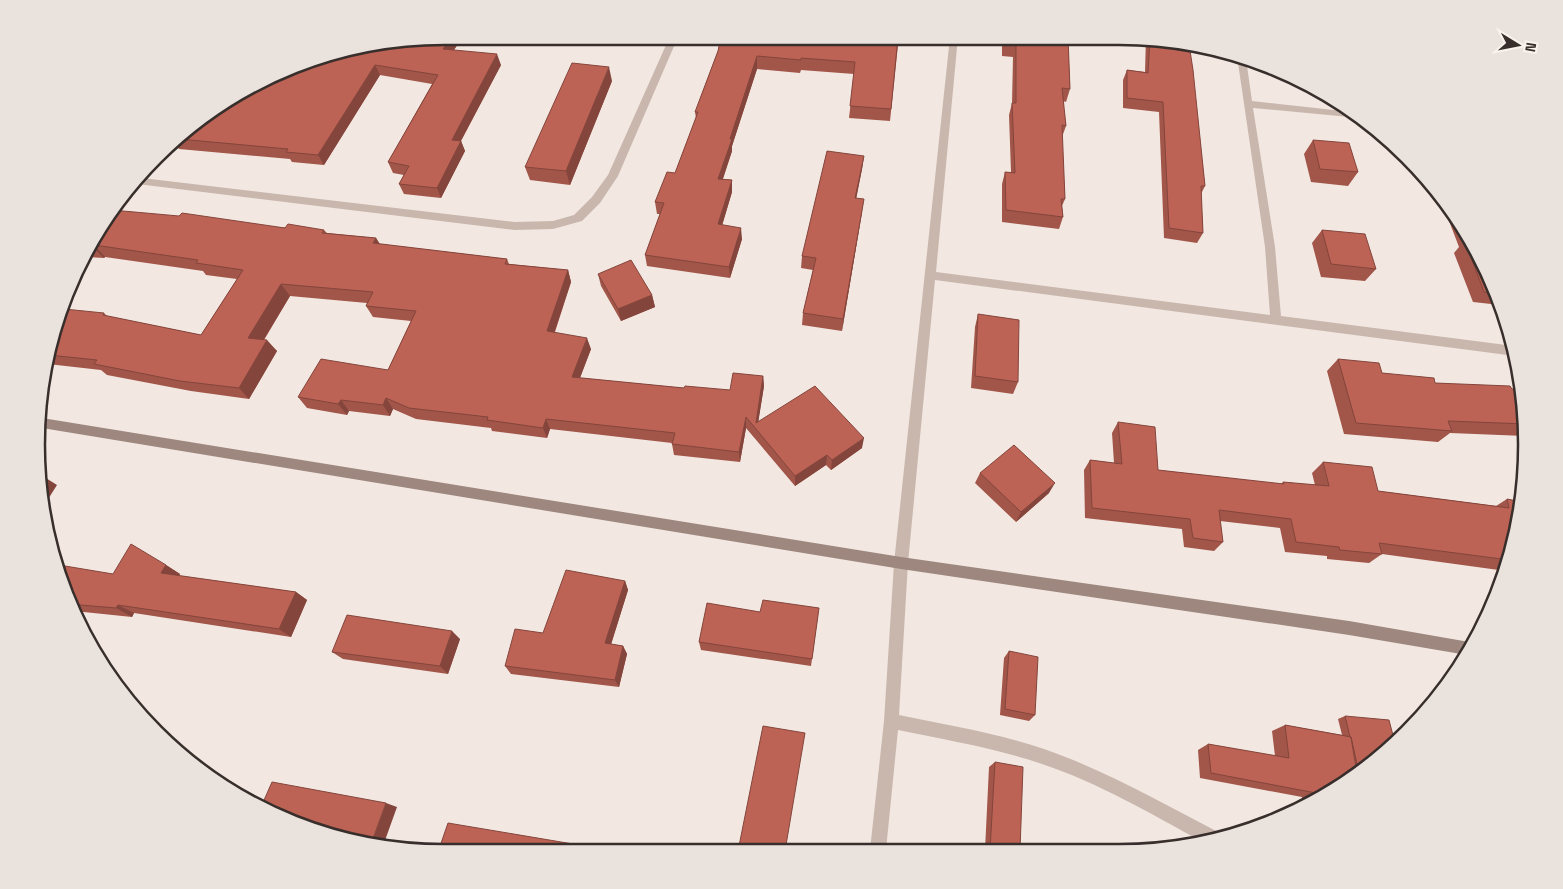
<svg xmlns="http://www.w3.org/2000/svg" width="1563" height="889" viewBox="0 0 1563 889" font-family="'Space Grotesk',sans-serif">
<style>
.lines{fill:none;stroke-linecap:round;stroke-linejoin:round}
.street{fill:#c9b7ae;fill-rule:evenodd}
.secondary{fill:#9d877f;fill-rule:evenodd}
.wall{fill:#a25549}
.shaded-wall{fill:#84453c}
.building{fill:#bc6355;stroke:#84453c}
.rim{fill:none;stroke:#382e2b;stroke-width:2.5}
</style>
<rect width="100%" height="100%" fill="#f2e8e1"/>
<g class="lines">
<path class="street" d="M599,36h35l34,4 2,-3h8l-60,139 -18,27 -18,18 -29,8 -38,1 -378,-46 5,-6 373,44 38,-1 21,-6 18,-18 16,-22 58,-130 -63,-6z
M950,37h8l-22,235 334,43 -5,-68 -28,-191 9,3 6,42 100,11 8,6 -107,-10 22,139 6,69 233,30 1,10 -580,-76 -27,283 -9,152c48,10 98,18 145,34 61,21 118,54 176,84l1,5 -18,4c-52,-28 -104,-59 -161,-78 -47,-16 -96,-24 -144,-34l-12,120h-16l14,-129 10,-158z"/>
<path class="secondary" d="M42,418l859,139 448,64 126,22 -8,12 -118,-20 -448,-66 -859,-141z"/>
</g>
<path class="wall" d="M721,37h178l-1,8 -8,76 -41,-3 5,-44 -53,-4 -1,3 -43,-4 -25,77v5l-9,28 9,1v12l-10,33 20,14 -12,39 -83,-12 -2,-11 15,-41h-3l-2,-12 20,-29 21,-55 -1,-6 23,-61z
M1002,37h66l2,52 -4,13 -3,-1 3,25 -4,11 3,62 -3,7 1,11 -4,12 -57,-7v-38l3,-12h6l-2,-57 3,-12 1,-46 -11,-1z
M1146,37l43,7 16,142 -4,8 2,39 -6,10 -33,-5 -5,-126 -36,-4v-28l4,-10 18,2z
M462,38l-8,12 47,15 -40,76 4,10 -24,47 -37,-4 -5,-10 5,-9 -11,-2 -5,-11 44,-78 -52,-9 -56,90 -32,-3 -2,-3 -111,-10 -4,-6 21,-23z
M612,81l-42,104 -40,-5 -5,-13z
M1313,140l45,32 -10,14 -37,-4 -7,-28z
M864,156l-2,13 -6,29 6,14 -20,119 -40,-6 1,-12 10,-43 -12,-2 1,-12z
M1438,192l5,4 42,68 15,41 -27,-3 -19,-49 5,-6z
M105,217l219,13 3,3 49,5 4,6 127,15 2,5 59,6 3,12 -16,50 36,17 -11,29 104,10 46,2 33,-14 1,10 -6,36 104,26 -31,22 -5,-5 -31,21 -49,-58 -6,34 -66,-7 -2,-11v-1l-122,-14 -3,9 -55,-7 -1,-3 -75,-9 -23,-10 -3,7 -41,-5 -2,4 -40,-7 -9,-11 90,-27 23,-49 -38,-4 -7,-11 1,-3 -77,-7 -26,44 13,11 -28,48 -58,-8 -84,-16 -6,-5 -53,-6 2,-25 54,-26 3,3 94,19 36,-56 -31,-4 -3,-4 -98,-14 -1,1 -17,-1z
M1322,230l54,39 -11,12 -44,-4 -9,-34z
M598,274l54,21 3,12 -34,14 -20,-35z
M978,314l40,68 -5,12 -42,-6 4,-61z
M1338,359l44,14 53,10 77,6 14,29 -1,18 -75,-3 -12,9 -94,-8 -17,-63z
M1118,422l40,48 123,14 2,-2 32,3 -3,-12 11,-11 55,29 118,15 11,-7 15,3 -16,69 -124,-17 -13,9 -42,-4v-3l-42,-4 -5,-24 -60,-7 3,21 -9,9 -30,-4 -2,-18 -97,-11 -1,-48 6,-10 24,3 -2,-30z
M980,473l69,20 -33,29 -41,-39z
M166,565l14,9 -1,2 117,16 11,8 -16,37 -157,-24 -2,4 -58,-6 -7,-11 46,-26z
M625,581l3,9 -17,54 12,2 4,8 -8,33 -108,-13 -6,-8 38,-33z
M760,612l58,4 -7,50 -110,-16 -2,-8z
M460,639l-12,35 -105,-15 -11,-7z
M1009,651l26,64 -6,6 -29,-6 4,-57z
M1345,716l50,27 -29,24h-10l-11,17 -42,21 -1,-8 -102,-19 -2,-28 10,-6 67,12 -3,-25 13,-6 57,10 -4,-16z
M995,762l25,88h-35l4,-83z"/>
<path class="shaded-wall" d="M452,36h9l1,2 -15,22 -4,-11z
M497,54l4,11 -45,85 -4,-10z
M757,56v13l-25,77v5l-13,39 -1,-11 12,-40z
M375,65l5,10 -56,90 -6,-10z
M609,67l3,14 -42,104 -4,-14z
M461,141l4,10 -24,47 -4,-10z
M864,156l-2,13 -8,41 1,-12z
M732,180v12l-13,44 -1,-12z
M864,199l-2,13 -20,119 1,-12z
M741,228l1,11 -12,39 -1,-11z
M376,238l7,12 -10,-7z
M94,245l11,12 -1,1 -12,-12z
M568,270l3,12 -20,60 -4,-11z
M281,284l9,12 -32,53 -10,-11z
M652,295l3,12 -34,14 -3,-12z
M587,338l4,11 -15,39 -4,-11z
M267,340l10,11 -28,48 -10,-11z
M763,376l1,10 -7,44 -1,-7z
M386,398l7,11 -3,7 -7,-11z
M341,400l8,11 -2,4 -9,-11z
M746,417v11l-6,34 -1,-10z
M546,419l4,10 -3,9 -4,-10z
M864,438l-2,10 -31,22 1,-10z
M827,455l-1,10 -31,21v-10z
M41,475l16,10 -12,19 -6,-27z
M1055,483l-6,10 -33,29 5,-10z
M166,565l14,9 -4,8 -15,-9z
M625,581l3,9 -19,61 -4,-8z
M296,592l11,8 -16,37 -12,-8z
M118,605l16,8 -2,4 -16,-9z
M452,631l8,8 -12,35 -8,-8z
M623,646l4,8 -8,33 -4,-7z
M386,803l11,4 -14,39 -12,-2z
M573,844l6,3 -1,4h-7z"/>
<path class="building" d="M444,36h8l-9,13 54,5 -45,86 9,1 -24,47 -38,-4 10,-18 -21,-4 50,-87 -63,-10 -57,90 -32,-3 2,-3 -109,-10 17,-19 118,-62z
M721,37h177l-7,72 -41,-3 5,-44 -54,-4v2l-44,-4 -27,83h2l-14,40 14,1 -14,44 23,4 -12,39 -84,-12 19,-52 -9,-1 12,-30 8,1 23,-61h-3l23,-61z
M1005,37h63l2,52 -8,-1 4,38 -4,-1 3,74h-4l2,18 -57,-7 -1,-38 10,1 -3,-70h4v-59l-11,-1z
M1150,38l39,6 4,26 12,116h-4l2,47 -34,-5 -6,-126 -36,-4v-28l21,3z
M572,63l37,4 -43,104 -41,-4z
M1313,140l36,3 9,29 -38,-3z
M827,151l37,5 -9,42 9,1 -21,120 -40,-6 13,-55 -14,-2z
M112,210l67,6 3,-3 103,15 3,-4 36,6 -2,3 54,5 -3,5 134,16 -2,5 63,6 -21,61 40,7 -15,39 112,11 1,-2 45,4 3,-17 30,3 -7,47 59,-37 49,52 -32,22 -5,-5 -32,21 -49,-59 -7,35 -67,-8 3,-11 -129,-14 -3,9 -56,-8 1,-3 -79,-9 -23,-10 -3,7 -42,-5 -3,4 -40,-7 23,-38 67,11 28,-59 -50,-5 7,-14 -92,-8 -33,54 19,2 -28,48 -59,-7 -86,-17 3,-4 -48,-5 1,-16 14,-30 40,4 -1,2 98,20 42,-65 -47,-7 2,-3 -104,-15 -2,1 13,-29z
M1322,230l43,4 11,35 -45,-5z
M1465,241l6,1 14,22 11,29 -12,-1z
M631,260l21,35 -34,14 -20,-35z
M978,314l41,6 -1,62 -43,-6z
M1338,359l41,4 3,10 52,5 1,5 75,3 2,3 9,1 5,28v6l-78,-3 4,10 -96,-8z
M1118,422l37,5 3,43 126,14 -1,-2 46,4 -6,-24 49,5 6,24 131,17 -2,-9 15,3 -13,58 -130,-17 3,11 -42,-4 -1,-3 -43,-5 -5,-23 -72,-9 4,32 -30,-4 -3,-19 -98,-11 -2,-48 32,4z
M1014,445l41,38 -34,29 -41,-39z
M131,544l35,21 -5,8 135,19 -17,37 -161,-24 -2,3 -47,-4 -2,-4 -8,-35 54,9z
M566,570l59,11 -20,62 18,3 -8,34 -110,-14 10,-37 28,4z
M763,600l56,8 -7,51 -113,-17 8,-39 53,9z
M347,615l105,16 -12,35 -108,-14z
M1009,651l29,6 -3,58 -30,-6z
M1345,716l44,4 6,23 -26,21h-12l-6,-27h-1z
M1285,725l66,12 6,37 -12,10 -28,14 -1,-5 -105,-20 -3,-29 81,14z
M763,726l42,7 -20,118h-47z
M995,762l28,5 -3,83h-30z
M272,782l114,21 -15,41 -32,-5 -78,-32z
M448,823l125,21 -2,7 -133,1z"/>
<path d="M0 0H1563V889H0ZM444 45H1119A399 399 0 0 1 1518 444V445A399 399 0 0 1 1119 844H444A399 399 0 0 1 45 445V444A399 399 0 0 1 444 45Z" fill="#eae3dd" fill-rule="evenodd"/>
<path class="rim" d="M444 45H1119A399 399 0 0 1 1518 444V445A399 399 0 0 1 1119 844H444A399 399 0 0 1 45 445V444A399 399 0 0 1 444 45Z"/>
<g transform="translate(1518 45) rotate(100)" stroke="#f9f3ed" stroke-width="4" paint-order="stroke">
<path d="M0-4L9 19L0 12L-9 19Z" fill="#382e2b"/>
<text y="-8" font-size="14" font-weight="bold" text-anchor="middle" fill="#382e2b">N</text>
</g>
</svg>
